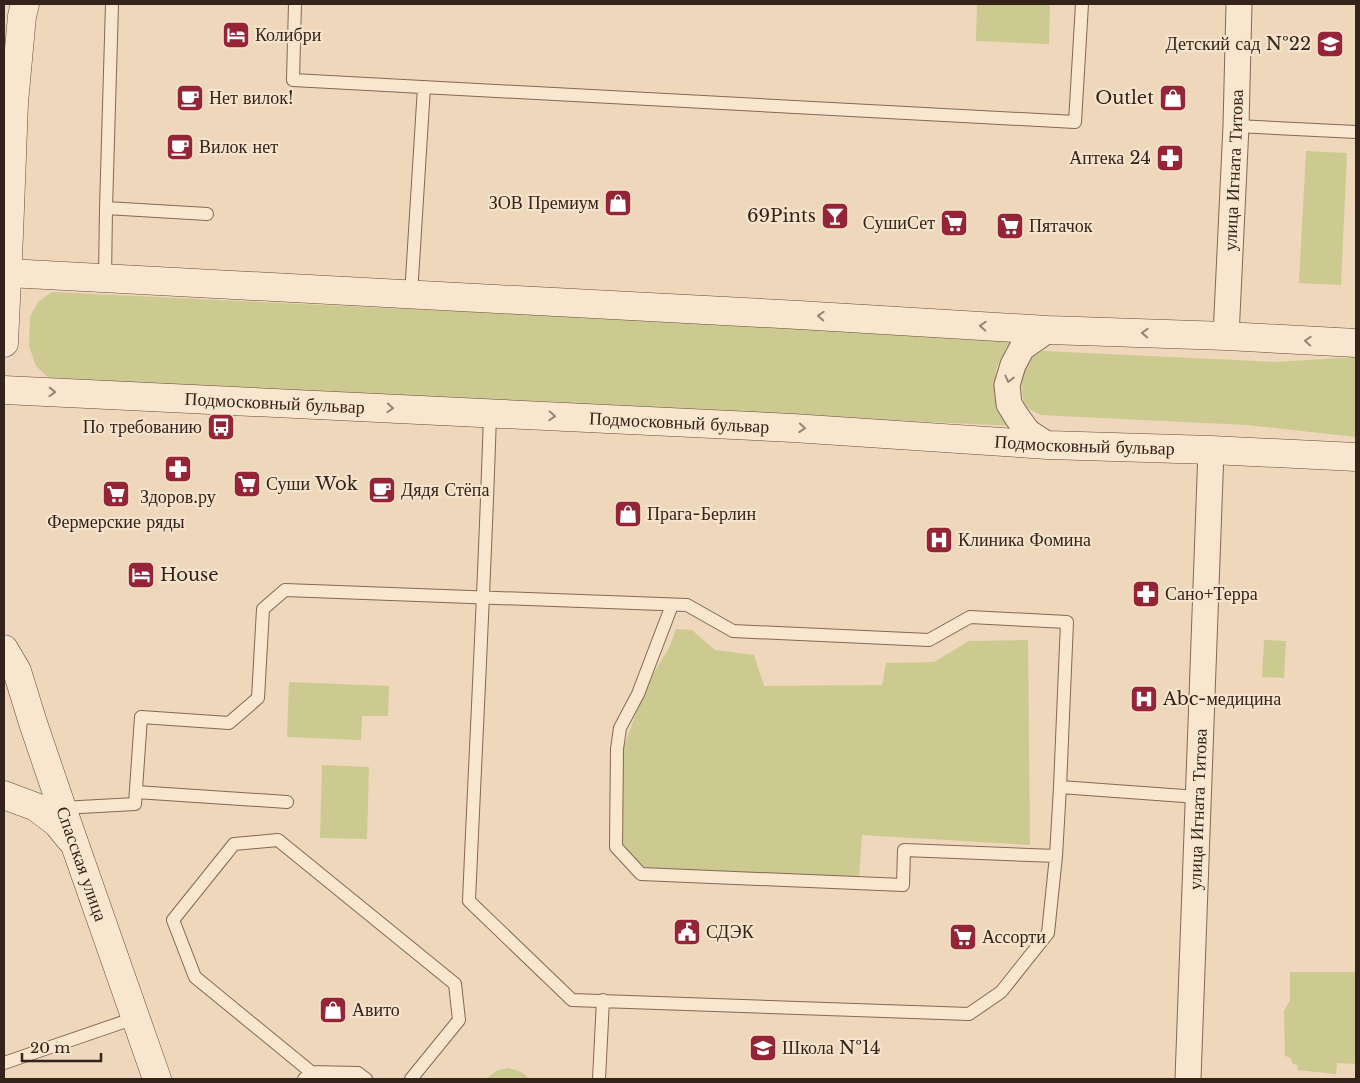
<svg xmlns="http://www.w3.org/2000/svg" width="1360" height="1083" viewBox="0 0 1360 1083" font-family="'Libre Baskerville',serif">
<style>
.green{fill:#ccca90}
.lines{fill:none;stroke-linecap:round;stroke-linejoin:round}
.lane-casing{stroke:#856755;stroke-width:14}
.street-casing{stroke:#856755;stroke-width:27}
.secondary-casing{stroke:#674938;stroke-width:29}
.lane{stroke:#f9e6ce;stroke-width:12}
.street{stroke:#f9e6ce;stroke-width:25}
.secondary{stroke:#f9e6ce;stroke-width:28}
.oneway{stroke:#968474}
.labels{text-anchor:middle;stroke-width:4.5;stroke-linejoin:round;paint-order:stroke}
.poi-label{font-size:18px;fill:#34231a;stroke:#f6e3cb;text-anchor:start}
.street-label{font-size:18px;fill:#34231a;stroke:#f6e3cb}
</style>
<rect width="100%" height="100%" fill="#eed7bb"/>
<path class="green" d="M977,4h73l-1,40 -73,-3z
M1306,151l41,2 -6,132 -42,-2z
M52,292l965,46 -9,8 -12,23 -2,26 3,9 17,22 -963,-46 -15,-14 -7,-20 1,-29 8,-15z
M1043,351l233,11 80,-5v80l-110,-12 -205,-10 -16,-8c-5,-19 -5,-33 4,-51z
M676,629l16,1 23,20 39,5 10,31 118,-1 4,-22 48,-1 35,-21 59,-1 2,205 -168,-10 -3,42 -214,-9 -24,-25 2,-94 12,-33 18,-42 16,-26z
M1264,640l22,1 -2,37 -22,-1z
M289,682l100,4 -1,30h-26l-1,24 -74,-3z
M322,765l47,2 -2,72 -47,-1z
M1290,972h66v92l-19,-1 -1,11 -39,-4 1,-4 -6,-3 -1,-5 -6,-2 -1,-45 6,-11z
M507,1068c9,2 16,3 22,11h-43l10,-8z"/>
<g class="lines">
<g class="lane-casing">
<path id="lane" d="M112,4l-6,204 101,6
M295,4l-2,76 782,42 7,-118
M1236,126l120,6
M105,279l1,-71
M411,295l13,-208
M672,605l-34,89 -18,34 -3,21 -1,98 25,27 262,11 1,-35 152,6
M1060,787l138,10
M136,792l151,10
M62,808l73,-4 6,-87 88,6 29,-25 5,-89 22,-19 402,15 46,26 196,9 41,-23 97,5 -7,165 -4,69 -8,77 -47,59 -32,22 -397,-14 -103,-99c7,-162 16,-325 21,-487
M4,1063l131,-45
M311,1072l47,1 8,6
M304,1079l7,-7 -116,-95 -22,-57 61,-76 44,-4 177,144 4,36 -48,59
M599,1079l4,-79"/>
</g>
<g class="street-casing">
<g id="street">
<path id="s1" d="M1226,336l10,-210 3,-122"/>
<path d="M1048,445l-20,-13 -11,-15 -8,-13 -2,-19 6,-20 9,-17 26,-18"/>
<path id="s2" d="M1188,1079l23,-629"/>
</g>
</g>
<g class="secondary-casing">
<g id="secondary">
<path d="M8,273l791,42 249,15 178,6 130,7"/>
<path d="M4,343l5,-108 5,-132 8,-87 3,-12"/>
<path id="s3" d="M4,390l789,38 255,17 163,5 145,7"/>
<path id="s4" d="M4,649l13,22 16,52 29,85 95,271"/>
<path d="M4,795l32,12 21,16 13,16"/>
</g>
</g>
<use href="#lane" class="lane"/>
<use href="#street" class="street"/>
<use href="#secondary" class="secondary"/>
</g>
<defs><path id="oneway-chevron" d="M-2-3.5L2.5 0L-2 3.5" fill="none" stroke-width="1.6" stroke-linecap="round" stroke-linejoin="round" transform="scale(1.25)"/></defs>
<g class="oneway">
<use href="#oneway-chevron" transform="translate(821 316) rotate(-177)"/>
<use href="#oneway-chevron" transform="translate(983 326) rotate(-177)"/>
<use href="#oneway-chevron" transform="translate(1145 333) rotate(-178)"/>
<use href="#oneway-chevron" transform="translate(1308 341) rotate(-177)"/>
<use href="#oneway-chevron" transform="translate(1009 379) rotate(103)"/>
<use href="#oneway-chevron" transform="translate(52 392) rotate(2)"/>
<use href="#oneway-chevron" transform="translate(390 408) rotate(3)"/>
<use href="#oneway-chevron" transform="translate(552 416) rotate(3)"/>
<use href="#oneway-chevron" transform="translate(802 428) rotate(4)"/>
</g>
<defs>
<g id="hotel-square" transform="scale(1.4375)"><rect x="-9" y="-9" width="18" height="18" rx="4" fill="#952436" stroke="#f6e3cb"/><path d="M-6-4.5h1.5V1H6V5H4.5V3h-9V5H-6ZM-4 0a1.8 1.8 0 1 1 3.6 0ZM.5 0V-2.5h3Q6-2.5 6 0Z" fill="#fff"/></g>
<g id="school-square" transform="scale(1.4375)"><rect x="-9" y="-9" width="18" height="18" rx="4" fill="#952436" stroke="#f6e3cb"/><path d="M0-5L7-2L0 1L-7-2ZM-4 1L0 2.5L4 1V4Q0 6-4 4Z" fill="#fff"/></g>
<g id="cafe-square" transform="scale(1.4375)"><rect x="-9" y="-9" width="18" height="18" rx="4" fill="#952436" stroke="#f6e3cb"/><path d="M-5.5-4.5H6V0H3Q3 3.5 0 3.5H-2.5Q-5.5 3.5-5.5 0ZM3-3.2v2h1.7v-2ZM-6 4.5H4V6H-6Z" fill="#fff"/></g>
<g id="shop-square" transform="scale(1.4375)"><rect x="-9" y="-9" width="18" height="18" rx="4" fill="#952436" stroke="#f6e3cb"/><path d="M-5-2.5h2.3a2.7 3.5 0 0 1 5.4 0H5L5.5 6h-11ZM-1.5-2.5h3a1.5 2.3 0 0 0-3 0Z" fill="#fff"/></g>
<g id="pharmacy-square" transform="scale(1.4375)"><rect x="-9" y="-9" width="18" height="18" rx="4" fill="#952436" stroke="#f6e3cb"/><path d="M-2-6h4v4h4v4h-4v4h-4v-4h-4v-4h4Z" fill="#fff"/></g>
<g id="bar-square" transform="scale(1.4375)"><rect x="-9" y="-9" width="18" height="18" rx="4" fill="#952436" stroke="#f6e3cb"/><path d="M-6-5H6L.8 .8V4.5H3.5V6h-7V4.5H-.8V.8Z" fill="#fff"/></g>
<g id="supermarket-square" transform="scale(1.4375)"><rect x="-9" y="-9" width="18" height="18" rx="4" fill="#952436" stroke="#f6e3cb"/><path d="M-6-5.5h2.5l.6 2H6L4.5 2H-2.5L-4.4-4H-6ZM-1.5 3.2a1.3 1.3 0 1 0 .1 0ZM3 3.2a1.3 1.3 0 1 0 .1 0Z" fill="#fff"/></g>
<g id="bus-square" transform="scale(1.4375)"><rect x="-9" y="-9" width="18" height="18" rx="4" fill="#952436" stroke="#f6e3cb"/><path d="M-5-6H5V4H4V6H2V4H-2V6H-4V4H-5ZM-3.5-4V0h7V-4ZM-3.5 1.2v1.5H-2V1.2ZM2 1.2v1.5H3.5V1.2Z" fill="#fff"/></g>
<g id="hospital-square" transform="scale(1.4375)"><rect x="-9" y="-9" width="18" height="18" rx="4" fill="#952436" stroke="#f6e3cb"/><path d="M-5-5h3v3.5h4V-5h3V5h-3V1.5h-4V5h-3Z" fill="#fff"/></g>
<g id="civic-square" transform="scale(1.4375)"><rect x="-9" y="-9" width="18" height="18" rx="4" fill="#952436" stroke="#f6e3cb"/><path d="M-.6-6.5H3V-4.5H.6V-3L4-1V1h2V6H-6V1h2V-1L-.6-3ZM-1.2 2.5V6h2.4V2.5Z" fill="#fff"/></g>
</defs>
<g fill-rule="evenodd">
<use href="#hotel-square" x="236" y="35"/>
<use href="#school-square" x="1330" y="44"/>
<use href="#cafe-square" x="190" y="98"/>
<use href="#shop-square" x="1173" y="98"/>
<use href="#cafe-square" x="180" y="147"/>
<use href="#pharmacy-square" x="1170" y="158"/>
<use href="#shop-square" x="618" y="203"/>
<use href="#bar-square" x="835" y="216"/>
<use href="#supermarket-square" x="954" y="223"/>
<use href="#supermarket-square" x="1010" y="226"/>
<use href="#bus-square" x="221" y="427"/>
<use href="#pharmacy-square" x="178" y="469"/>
<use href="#supermarket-square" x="247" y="484"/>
<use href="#cafe-square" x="382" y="490"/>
<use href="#supermarket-square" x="116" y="494"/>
<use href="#shop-square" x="628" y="514"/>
<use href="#hospital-square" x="939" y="540"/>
<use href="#hotel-square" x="141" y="575"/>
<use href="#pharmacy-square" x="1146" y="594"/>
<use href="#hospital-square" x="1144" y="699"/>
<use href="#civic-square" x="687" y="932"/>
<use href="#supermarket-square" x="963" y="937"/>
<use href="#shop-square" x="333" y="1010"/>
<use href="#school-square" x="763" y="1048"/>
</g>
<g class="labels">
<g class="poi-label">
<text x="255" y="41">Колибри</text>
<text x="1311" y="50" text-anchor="end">Детский сад №22</text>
<text x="209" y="104">Нет вилок!</text>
<text x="1154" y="104" text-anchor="end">Outlet</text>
<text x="199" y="153">Вилок нет</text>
<text x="1151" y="164" text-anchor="end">Аптека 24</text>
<text x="599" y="209" text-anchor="end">ЗОВ Премиум</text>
<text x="816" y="222" text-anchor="end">69Pints</text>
<text x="935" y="229" text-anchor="end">СушиСет</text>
<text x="1029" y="232">Пятачок</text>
<text x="202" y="433" text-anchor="end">По требованию</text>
<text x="266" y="490">Суши Wok</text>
<text x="401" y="496">Дядя Стёпа</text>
<text x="178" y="503" text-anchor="middle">Здоров.ру</text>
<text x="647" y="520">Прага-Берлин</text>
<text x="116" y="528" text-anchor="middle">Фермерские ряды</text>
<text x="958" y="546">Клиника Фомина</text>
<text x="160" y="581">House</text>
<text x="1165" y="600">Сано+Терра</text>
<text x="1163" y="705">Abc-медицина</text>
<text x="706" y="938">СДЭК</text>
<text x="982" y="943">Ассорти</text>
<text x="352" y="1016">Авито</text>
<text x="782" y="1054">Школа №14</text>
</g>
<g class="street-label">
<text dy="6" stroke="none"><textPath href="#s1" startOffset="166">улица Игната Титова</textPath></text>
<text dy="6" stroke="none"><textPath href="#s3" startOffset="271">Подмосковный бульвар</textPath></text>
<text dy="6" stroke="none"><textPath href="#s3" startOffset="676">Подмосковный бульвар</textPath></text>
<text dy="6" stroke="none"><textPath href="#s3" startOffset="1082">Подмосковный бульвар</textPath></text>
<text dy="6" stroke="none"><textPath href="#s2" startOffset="270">улица Игната Титова</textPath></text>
<text dy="6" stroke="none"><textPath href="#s4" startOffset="229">Спасская улица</textPath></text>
</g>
</g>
<rect width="1360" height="1083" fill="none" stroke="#34231a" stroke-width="10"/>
<path d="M22 1053v8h79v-8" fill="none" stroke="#34231a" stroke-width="2.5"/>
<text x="30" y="1053" font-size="15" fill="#34231a" stroke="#f6e3cb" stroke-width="4" paint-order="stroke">20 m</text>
</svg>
